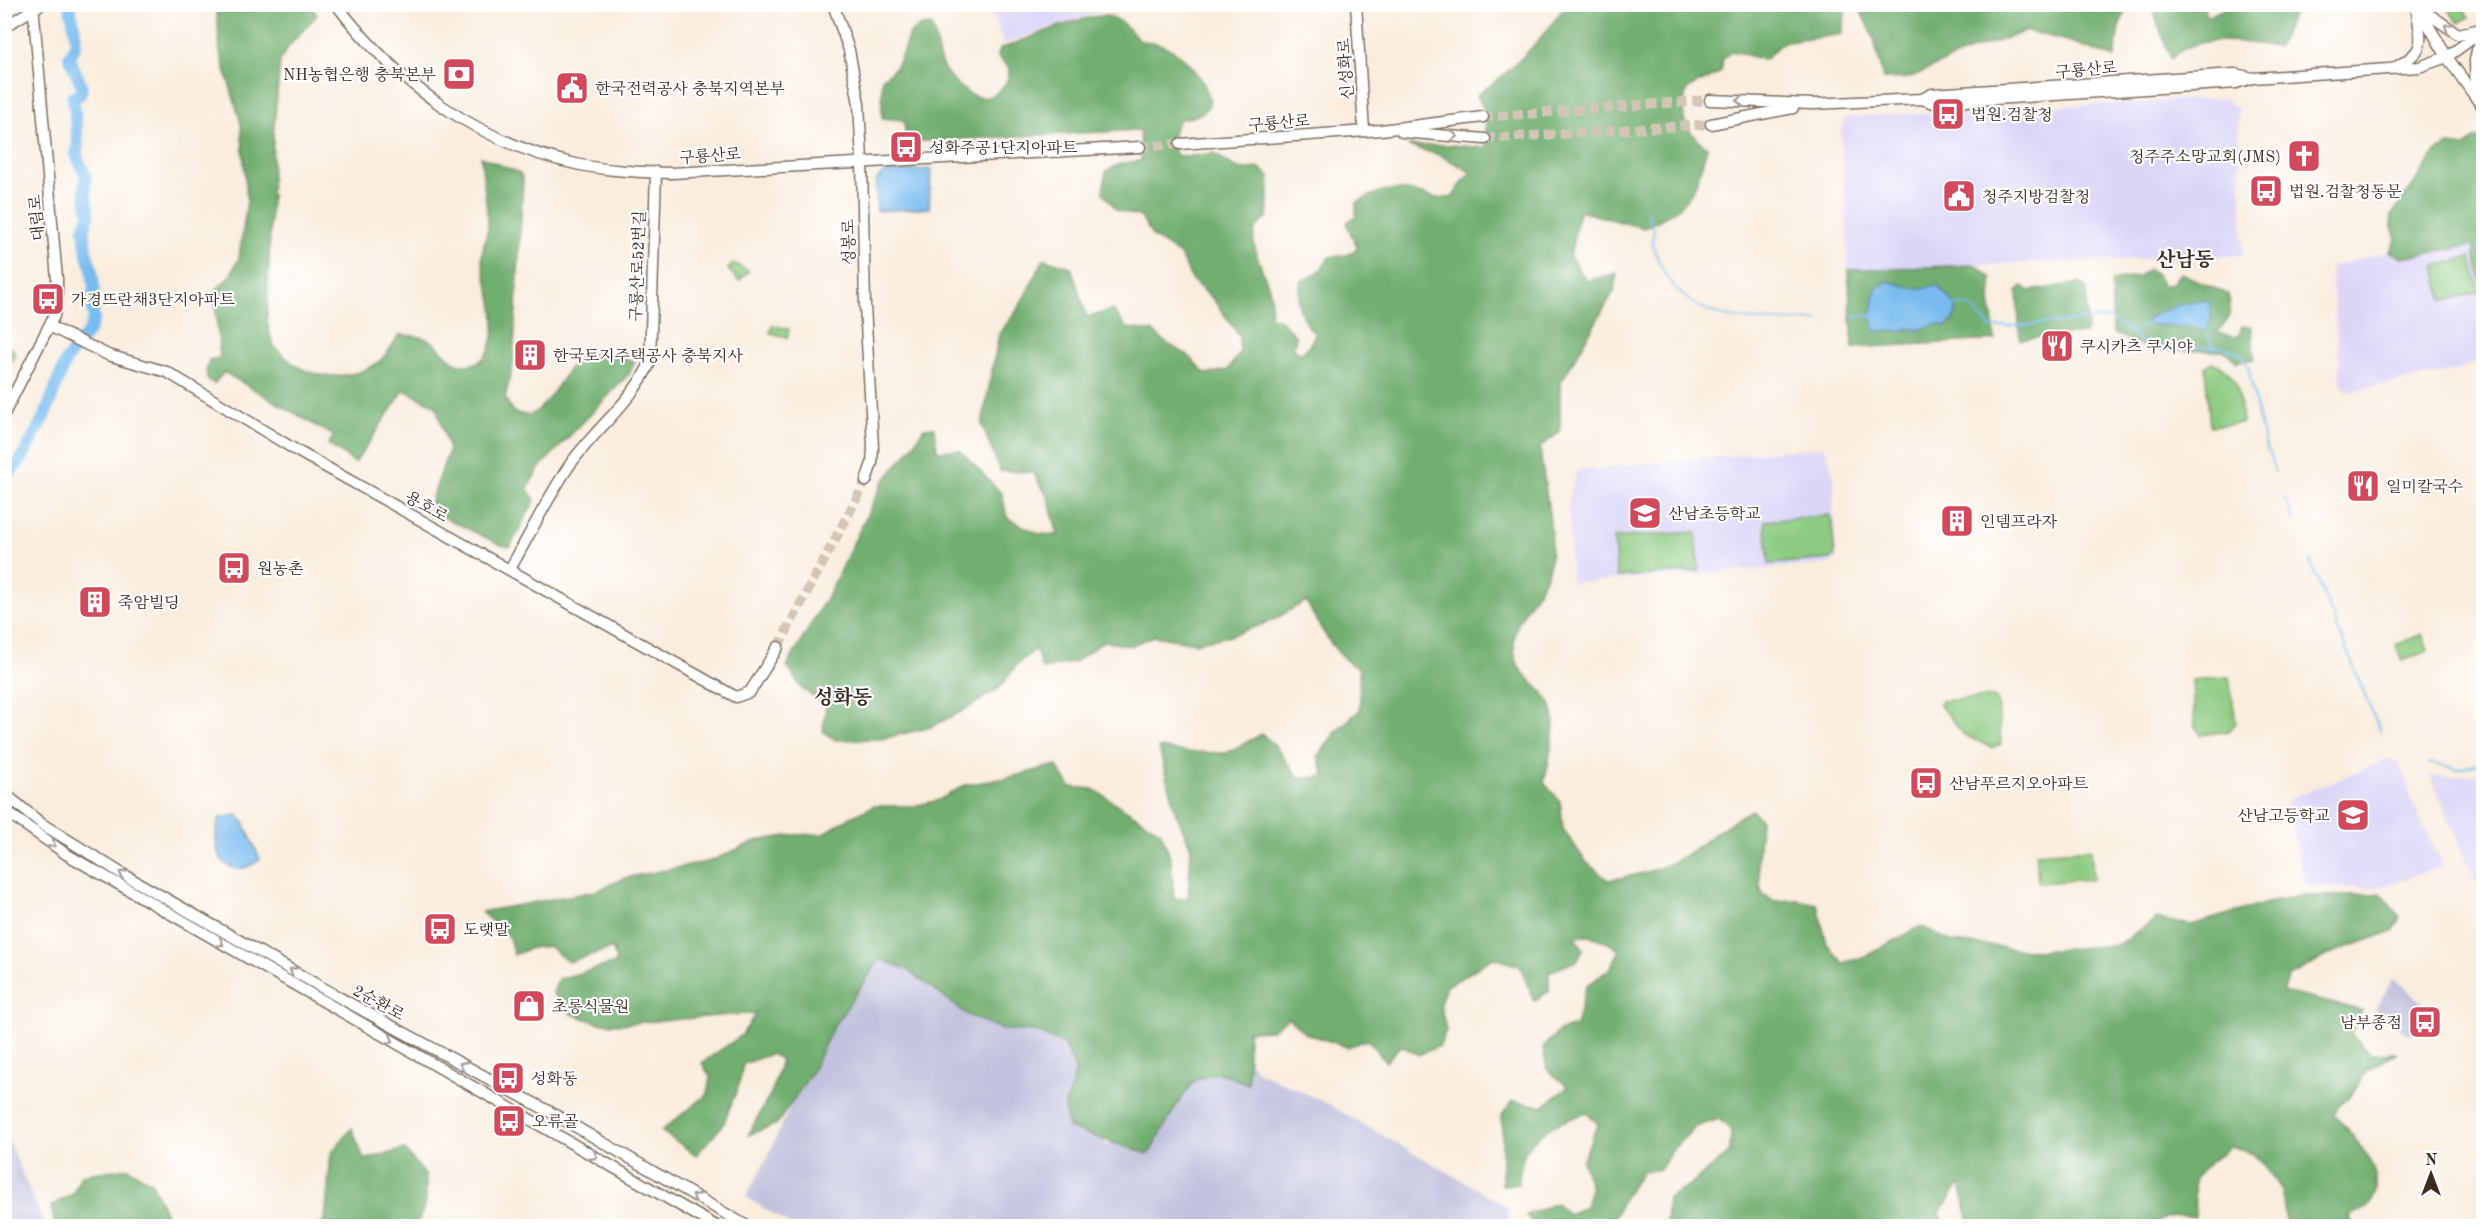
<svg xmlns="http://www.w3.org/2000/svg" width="2488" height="1231" viewBox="0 0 2488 1231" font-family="'Old Standard TT','Noto Serif KR',serif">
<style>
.built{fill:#dbd6f7}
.industrial{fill:#c1c2dd}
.green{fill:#8ccb81;stroke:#647a50;stroke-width:1.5}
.forest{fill:#71af6f;stroke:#566c46;stroke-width:1.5}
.water{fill:#78bcef;stroke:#5a7386;stroke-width:1.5}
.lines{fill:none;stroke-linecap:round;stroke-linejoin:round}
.stream{stroke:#78bcef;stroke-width:2}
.river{stroke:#78bcef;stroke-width:12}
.secondary-tunnel{stroke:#d3c6b7;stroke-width:10;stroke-dasharray:10 5;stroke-linecap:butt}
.secondary-casing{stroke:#7e6e61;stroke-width:13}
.secondary{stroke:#fff;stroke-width:10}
.oneway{stroke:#a79f9a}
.labels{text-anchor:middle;stroke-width:4.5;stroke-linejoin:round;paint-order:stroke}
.street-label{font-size:16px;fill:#3b2a1e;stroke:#fff}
.poi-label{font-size:16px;fill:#3b2a1e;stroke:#fff;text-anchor:start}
.quarter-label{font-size:20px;font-weight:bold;fill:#3b2a1e;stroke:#fff}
</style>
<rect width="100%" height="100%" fill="#fff"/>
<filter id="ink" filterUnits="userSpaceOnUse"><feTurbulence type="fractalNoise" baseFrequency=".0167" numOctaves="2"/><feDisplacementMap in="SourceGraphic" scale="12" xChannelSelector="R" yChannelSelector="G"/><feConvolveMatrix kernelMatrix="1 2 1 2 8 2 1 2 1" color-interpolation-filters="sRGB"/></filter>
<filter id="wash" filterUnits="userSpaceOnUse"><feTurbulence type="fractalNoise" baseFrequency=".008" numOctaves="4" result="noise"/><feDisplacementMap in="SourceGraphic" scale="24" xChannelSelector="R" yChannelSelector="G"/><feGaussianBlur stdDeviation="1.35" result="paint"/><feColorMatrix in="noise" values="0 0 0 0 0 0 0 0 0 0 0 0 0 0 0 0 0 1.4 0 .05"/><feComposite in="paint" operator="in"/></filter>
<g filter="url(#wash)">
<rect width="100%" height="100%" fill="#f9eddd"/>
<path class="built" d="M1121,4l-118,40 -13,-39v-1z
M2225,98l13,12 5,145 -395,15 -7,-143 5,-10z
M2473,245l10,49v64l-25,12 -111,22 -6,-8 -10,-117 59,-16 11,7z
M1825,447l9,30 -1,29 3,52 -5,6 -260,19 -3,-80 9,-33z
M2392,759l6,4 10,21 2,13 33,69 -52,18 -21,5 -65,-4 -18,-83 1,-3 98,-39z
M2483,772l1,128h-1l-53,-124 26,1z"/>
<path class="industrial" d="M878,952l138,64 49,29 11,27 3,32 29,42 22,-30 54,-53 46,-23 29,32 65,30 183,104 3,20h-718l-46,-29 21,-39 40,-89z
M2394,978l39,33 -23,25 -35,-27z
M4,1130l40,95v1h-39z"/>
<path class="green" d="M2445,5h15l9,12 -10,6z
M2471,257l8,35 -36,9 -8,-35z
M733,263l16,8 -10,10 -11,-12z
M772,325l17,4 -2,8 -17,-4z
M4,348h7l3,3 1,7 -4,3 -6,1z
M2212,362c28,10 27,34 30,61l-32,3 -5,-59z
M1831,515l4,41 -5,3 -61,5 -4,-43z
M1696,532l3,39 -82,6 -3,-39z
M2422,634l6,17 -26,10 -6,-16z
M2229,677l7,46 -7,8 -28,4 -6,-9 -3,-46z
M1993,697l5,4 3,43 -9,4 -28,-13 -25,-31 2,-3z
M2091,849l2,30 -55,4 -2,-30z"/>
<path class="forest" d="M216,5h94l7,10 -29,32 -8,14 -7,78 -6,182c2,7 3,16 6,23 2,5 8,9 12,13 25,23 63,25 91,7 11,-7 16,-19 23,-29 11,0 26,1 35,8 10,8 17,22 33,22 30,-2 29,-42 25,-64 -2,-14 -10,-29 -10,-44 0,-11 6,-21 6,-32 -1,-22 -5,-46 -7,-68l39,16 3,7 -10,185 -8,33 8,14c7,2 12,4 19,2 13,-5 38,-47 47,-60h23l33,7 -5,12 -90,94 -13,21 8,12 -25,47 -9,-2 -70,-34v-10l18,-51 -13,-44 -32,-16 -49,73 -27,-19 6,-8 -110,-64 -10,12 -6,-4 -2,-8 3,-12 11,-2 -6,-66 16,-16 9,-18 8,-57 -6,-78 -21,-71z
M1566,5h562l-9,22 -4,31 -44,-16 -44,-11 -61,21 -57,26 -26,1 -9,-40 -15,-31 -13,1 -4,25 -61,9 -16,17 -33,-9 -9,8 -2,13 -34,17c-8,29 -4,40 20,58 -14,51 -15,57 -63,81l-65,-17 -9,46 17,24 30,-8 -3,18 -54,93v48l-20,15c3,37 16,83 9,119 -5,27 -37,50 -35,79 1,30 18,33 33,53 15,19 1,63 -3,85l16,18 3,28 23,33 22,18c27,-4 55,-10 79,-26 22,-15 41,-32 65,-44l9,10 -3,41 3,31 12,9 25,-1 19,4 10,40 16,19 23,-7 55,-30 31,16 87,9 78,-6 40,-26 34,6 76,-22 34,-7h50l29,-3 20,24 -7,14 -59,21 -45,24 -6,16 78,18 -10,25 20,19 26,-1 -31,18 -16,26 -12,8 -4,9c19,21 61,66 33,93 -4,4 -12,6 -17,9l3,10h-67l-4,-36 -18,-25 -12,-12 -22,-6 -20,15 -16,18 1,37c-16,-2 -29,-4 -40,9h-185l-10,-42 -22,30 10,12h-287l5,-3 2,-25 18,-10 44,-36 1,-22 -12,-11 -24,8 -24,24 -10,18 -19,3 -18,25 -12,27 -5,2h-71l-10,-11 30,-12 12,11 18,-7 5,-19 -9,-27 16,-37 -11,-11c-21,7 -49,16 -61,38 -5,8 -6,23 -8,33l-16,1v-70l10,-14 31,5 25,-19 -21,-18 -4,-22 16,-16 17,-5 10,-39 23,-18 11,-18c-12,-9 -30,-19 -45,-13l8,11 -6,12 -28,11v19l-15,10 -14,-35 -27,-8c-17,9 -29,20 -47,28l-6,17 6,27 -6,16 -22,9 -17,-10 -15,17 -18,-22 -21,7 -42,-14 -17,-15 -16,12 -24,1v53l-30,-12 -23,8 -17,23 -29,51 -81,-26 -3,-23 11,-33 -11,-27 -30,-14 -32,-1 -35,-15 -60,-45 -28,-11 -47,68 -22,46 -34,51 -29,11 25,-46 8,-30 -10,-5 -28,10 -4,20 -16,41 -27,30 -35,-24 47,-37 2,-17 -8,-14 40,-28 14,-22 -136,11 -21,-1 -28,-9 -18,-21 5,-14 58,-16 -3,-15 -45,14 -19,-16 -18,2 -17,7 -5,-18 -28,-25 115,-21 29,-13 86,-17 45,-20 37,-6 30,-1 26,-16 25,-12h40l25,-6 26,-15 42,-7 49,-13 14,22 23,2 68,43 10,27 3,40 14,-1 3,-50 -16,-37 -16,-63 28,4 40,1 35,-19 12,11 26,34 25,-3 -7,-19 18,-26 24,-21 -1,-42c-22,-7 -42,-46 -53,-67l-35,20 -41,15 -35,7 -41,-7 -24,10 -27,-5 -26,20 -35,8 -6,-20 -19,15 -17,24 -34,21 -35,18 -50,12 -46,1 -12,-9 3,-26 -24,-16 -15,-23 43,-75 53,-109 30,-36 11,-18 11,-1 2,24 23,-1 42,44 5,24 32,16 19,1 -10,-38 -15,-25 -33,-1 -18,-46 17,-91 19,-25 26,-50 27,8 16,50 26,-7 14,18 25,3 16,13 20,11 17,19 23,-4 12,-18 -1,-17 -26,-36 -21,-19 -12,-25 -27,-18 -12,-20 -24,-7 -14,-17 3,-22 17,-8 18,-2 -1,-31 -234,12 -2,-22 -22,-2v-39c4,-4 11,-8 14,-13 14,-20 4,-39 35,-41 7,14 4,31 13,44 11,17 35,39 53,23 9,-7 12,-13 12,-24l-11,-11 2,-8c25,-8 89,-39 112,-32 11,4 20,16 29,24 11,1 21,2 31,9 10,6 17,14 24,23 20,26 20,42 -16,46 -10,12 -7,22 -4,36l10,2 27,-4 27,17 20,-2 10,9 -3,41c-3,3 -9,6 -11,10 -8,16 8,44 13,60 3,10 2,19 1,29l12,4 14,16 -3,12 8,5 8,-8 6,-12c-16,-16 -20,-31 -14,-53 14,-5 21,-10 28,-24l18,-2 10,-5c-1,-12 -8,-14 -10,-28l9,-6v-13c16,-10 36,-16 55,-12 17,4 24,10 42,6l8,-13 10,-12 -31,-17 -33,-9 43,-1 37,3 -2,-36 -8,-17c37,-25 64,-54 89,-90z
M2151,5h52l5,12 23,-12h66l-19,42c-33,-5 -83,-15 -107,12z
M2477,137l7,7 -1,150 -10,-49 -72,13 -11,-7 6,-13 -5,-13 1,-10 44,-63 12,-7 16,2z
M1976,265l16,13 -2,20 5,42 -142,8 -5,-78z
M2148,269l8,5 7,12 10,-3 7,-10 48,21c5,21 1,24 -11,39l21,4 4,-11 10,1 2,32 -17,3 -12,-11 -74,-1 -38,-17 -2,-52 28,-5z
M2081,283l6,6v40l-2,5h-27l-38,6 -3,-48 5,-6 8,5z
M352,1128l12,32 40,-11 22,27v23l-8,27h-100l7,-5 6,-68z
M128,1168l24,15 19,43h-116l-4,-20 22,-12 8,-19z"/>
<path class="water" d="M931,169l-2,39 -52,3 -1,-30 8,-9z
M1889,281l27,8 21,-4 19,21 -1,13 -9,7 -9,-2 -19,6 -10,-2 -7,3h-26l-4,-15 5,-28z
M2200,300l9,2c4,9 2,22 -3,30l-16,-5 -46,-3c6,-12 43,-22 56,-24z
M237,815l6,6 17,38c-32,28 -54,-10 -40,-41z"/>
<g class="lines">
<path class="stream" d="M1648,212c1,7 4,12 6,18 1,4 -2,9 -2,13 1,4 3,10 5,14 27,71 100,65 163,63
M1954,306c20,-4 25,9 36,22l119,-10 23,15 9,10 22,6 59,-2 19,7 7,12 13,64 14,42
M1854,316h18
M2206,332l7,14
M2132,333l15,-10
M2284,497l10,25
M2310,561l70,170
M2429,763l29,6 26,-6"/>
<path class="river" d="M4,479l17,-19 24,-45 21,-55 23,-29 5,-13 -3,-16 3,-14 -2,-19 -5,-14 -3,-25 5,-15 -4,-26 1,-13 -10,-21 2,-10 -5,-48 7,-2 2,-7 -2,-6 -11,-25c13,-15 3,-33 1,-53"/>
</g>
</g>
<g filter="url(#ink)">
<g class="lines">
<path class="secondary-tunnel" d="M1483,117l227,-17
M1485,139l226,-15
M1140,147l40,-3
M778,647l88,-166"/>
<g class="secondary-casing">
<path id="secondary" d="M336,4c60,79 142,139 240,160 31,7 64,8 96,9l468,-26
M833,4l16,46 10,54 3,56 3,146 8,141 -1,16 -6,18
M1356,4l8,127
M2416,4l31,53 37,52
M2421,9l37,25 23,-5
M4,27l36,-22
M2396,67c31,-18 25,-23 21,-56
M2476,98l-1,-38 2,-10 7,-13
M1922,99l10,-5 303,-20 18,4
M1710,100l102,4 110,-5 12,4 302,-20 17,-5 166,-11 28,-10 37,-27
M1711,124l82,-16
M1402,132l83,7
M1180,144l201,-14 102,-13
M49,326l59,29 59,17 132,80 437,245 14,-5 28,-45
M4,414l50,-98 3,-14v-23l-24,-275
M510,569c19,-33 36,-68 57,-100 25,-38 64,-65 83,-106l6,-191
M4,793l38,31 79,49 221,126 210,114 195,113
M4,810l62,44 49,28 601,344"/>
</g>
<use href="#secondary" class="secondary"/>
</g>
<defs><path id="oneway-chevron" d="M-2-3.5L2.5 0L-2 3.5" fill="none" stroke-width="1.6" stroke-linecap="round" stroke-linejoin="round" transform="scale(1.5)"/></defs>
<g class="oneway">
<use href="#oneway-chevron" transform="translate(2448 27) rotate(-146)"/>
<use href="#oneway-chevron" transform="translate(1740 101) rotate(-178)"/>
<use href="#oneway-chevron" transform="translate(1454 136) rotate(5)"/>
<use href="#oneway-chevron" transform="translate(52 844) rotate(34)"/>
<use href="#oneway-chevron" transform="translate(123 874) rotate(-150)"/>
<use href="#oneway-chevron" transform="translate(220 943) rotate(30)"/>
<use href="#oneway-chevron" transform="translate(293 971) rotate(-150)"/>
<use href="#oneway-chevron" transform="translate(390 1040) rotate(30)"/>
<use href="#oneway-chevron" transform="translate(463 1065) rotate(-152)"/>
<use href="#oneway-chevron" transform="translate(594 1156) rotate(30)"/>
<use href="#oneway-chevron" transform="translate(696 1197) rotate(-150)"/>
</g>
</g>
<defs>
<g id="bank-square" transform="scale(1.725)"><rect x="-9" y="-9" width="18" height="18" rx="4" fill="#d1495b" stroke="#fff"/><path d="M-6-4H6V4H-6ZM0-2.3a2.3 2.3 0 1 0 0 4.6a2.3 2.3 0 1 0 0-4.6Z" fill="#fff"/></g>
<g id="civic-square" transform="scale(1.725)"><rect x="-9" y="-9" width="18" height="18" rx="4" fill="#d1495b" stroke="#fff"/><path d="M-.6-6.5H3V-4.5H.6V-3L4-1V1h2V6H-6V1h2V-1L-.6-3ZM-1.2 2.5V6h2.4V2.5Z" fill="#fff"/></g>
<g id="bus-square" transform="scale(1.725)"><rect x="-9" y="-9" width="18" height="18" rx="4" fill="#d1495b" stroke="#fff"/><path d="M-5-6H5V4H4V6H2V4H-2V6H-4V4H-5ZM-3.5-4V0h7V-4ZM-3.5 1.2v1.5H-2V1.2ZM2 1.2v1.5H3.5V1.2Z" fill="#fff"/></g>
<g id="church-square" transform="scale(1.725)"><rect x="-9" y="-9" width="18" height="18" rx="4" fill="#d1495b" stroke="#fff"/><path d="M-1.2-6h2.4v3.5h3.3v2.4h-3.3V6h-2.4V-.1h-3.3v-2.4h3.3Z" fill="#fff"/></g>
<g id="restaurant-square" transform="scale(1.725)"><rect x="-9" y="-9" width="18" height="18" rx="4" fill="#d1495b" stroke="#fff"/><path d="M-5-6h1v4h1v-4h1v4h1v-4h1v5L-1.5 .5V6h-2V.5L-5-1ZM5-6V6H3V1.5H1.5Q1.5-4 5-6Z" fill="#fff"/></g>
<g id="building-square" transform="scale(1.725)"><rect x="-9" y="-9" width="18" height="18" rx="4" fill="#d1495b" stroke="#fff"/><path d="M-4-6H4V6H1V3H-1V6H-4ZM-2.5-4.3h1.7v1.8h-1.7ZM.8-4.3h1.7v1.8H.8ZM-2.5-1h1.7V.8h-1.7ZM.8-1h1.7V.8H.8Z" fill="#fff"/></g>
<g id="school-square" transform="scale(1.725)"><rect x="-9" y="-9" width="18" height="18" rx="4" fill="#d1495b" stroke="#fff"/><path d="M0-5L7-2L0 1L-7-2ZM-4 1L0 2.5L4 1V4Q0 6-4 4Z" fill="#fff"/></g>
<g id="shop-square" transform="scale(1.725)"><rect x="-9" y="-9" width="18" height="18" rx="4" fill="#d1495b" stroke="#fff"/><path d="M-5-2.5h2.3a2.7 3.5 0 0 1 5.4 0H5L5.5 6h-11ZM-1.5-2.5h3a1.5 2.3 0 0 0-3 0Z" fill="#fff"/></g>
</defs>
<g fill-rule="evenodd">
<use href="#bank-square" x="459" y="74"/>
<use href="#civic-square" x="572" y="88"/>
<use href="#bus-square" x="1948" y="114"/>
<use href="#bus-square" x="906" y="147"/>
<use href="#church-square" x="2304" y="156"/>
<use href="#bus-square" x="2266" y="191"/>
<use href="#civic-square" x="1959" y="196"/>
<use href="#bus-square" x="48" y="299"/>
<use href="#restaurant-square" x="2057" y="346"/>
<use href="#building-square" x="530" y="355"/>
<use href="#restaurant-square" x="2363" y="486"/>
<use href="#school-square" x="1645" y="513"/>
<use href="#building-square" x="1957" y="521"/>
<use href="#bus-square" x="234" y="568"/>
<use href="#building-square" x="95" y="602"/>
<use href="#bus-square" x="1926" y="783"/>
<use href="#school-square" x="2353" y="815"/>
<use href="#bus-square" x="440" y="929"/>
<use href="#shop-square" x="529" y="1006"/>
<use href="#bus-square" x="2425" y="1022"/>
<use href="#bus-square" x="508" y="1078"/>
<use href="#bus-square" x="509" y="1121"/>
</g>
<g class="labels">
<g class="street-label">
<text transform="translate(1345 69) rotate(-94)" y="6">신성화로</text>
<text transform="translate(2086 69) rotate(-5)" y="6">구룡산로</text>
<text transform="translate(1279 122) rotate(-5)" y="6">구룡산로</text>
<text transform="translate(710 155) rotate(-4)" y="6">구룡산로</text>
<text transform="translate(36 218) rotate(-95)" y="6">대림로</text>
<text transform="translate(848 242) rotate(-91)" y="6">성봉로</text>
<text transform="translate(637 266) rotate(-88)" y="6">구룡산로52번길</text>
<text transform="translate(427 506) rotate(29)" y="6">용호로</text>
<text transform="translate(379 1002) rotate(29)" y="6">2순환로</text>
</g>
<g class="poi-label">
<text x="436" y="80" text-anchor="end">NH농협은행 충북본부</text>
<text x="595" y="94">한국전력공사 충북지역본부</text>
<text x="1971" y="120">법원.검찰청</text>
<text x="929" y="153">성화주공1단지아파트</text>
<text x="2281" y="162" text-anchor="end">청주주소망교회(JMS)</text>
<text x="2289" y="197">법원.검찰청동문</text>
<text x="1982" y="202">청주지방검찰청</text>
<text x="71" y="305">가경뜨란채3단지아파트</text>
<text x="2080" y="352">쿠시카츠 쿠시야</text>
<text x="553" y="361">한국토지주택공사 충북지사</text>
<text x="2386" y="492">일미칼국수</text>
<text x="1668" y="519">산남초등학교</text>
<text x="1980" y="527">인뎀프라자</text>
<text x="257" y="574">원농촌</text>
<text x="118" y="608">죽암빌딩</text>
<text x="1949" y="789">산남푸르지오아파트</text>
<text x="2330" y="821" text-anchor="end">산남고등학교</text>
<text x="463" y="935">도랫말</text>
<text x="552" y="1012">초롱식물원</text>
<text x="2402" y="1028" text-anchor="end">남부종점</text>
<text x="531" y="1084">성화동</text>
<text x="532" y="1127">오류골</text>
</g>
<g class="quarter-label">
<text x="2185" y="266">산남동</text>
<text x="843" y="704">성화동</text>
</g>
</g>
<rect width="2488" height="1231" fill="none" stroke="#fff" stroke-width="24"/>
<g transform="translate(2431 1174)" stroke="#ffffff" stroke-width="4.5" paint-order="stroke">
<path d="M0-4.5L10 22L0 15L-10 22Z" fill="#3b2a1e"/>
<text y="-9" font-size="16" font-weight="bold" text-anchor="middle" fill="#3b2a1e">N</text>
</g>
</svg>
